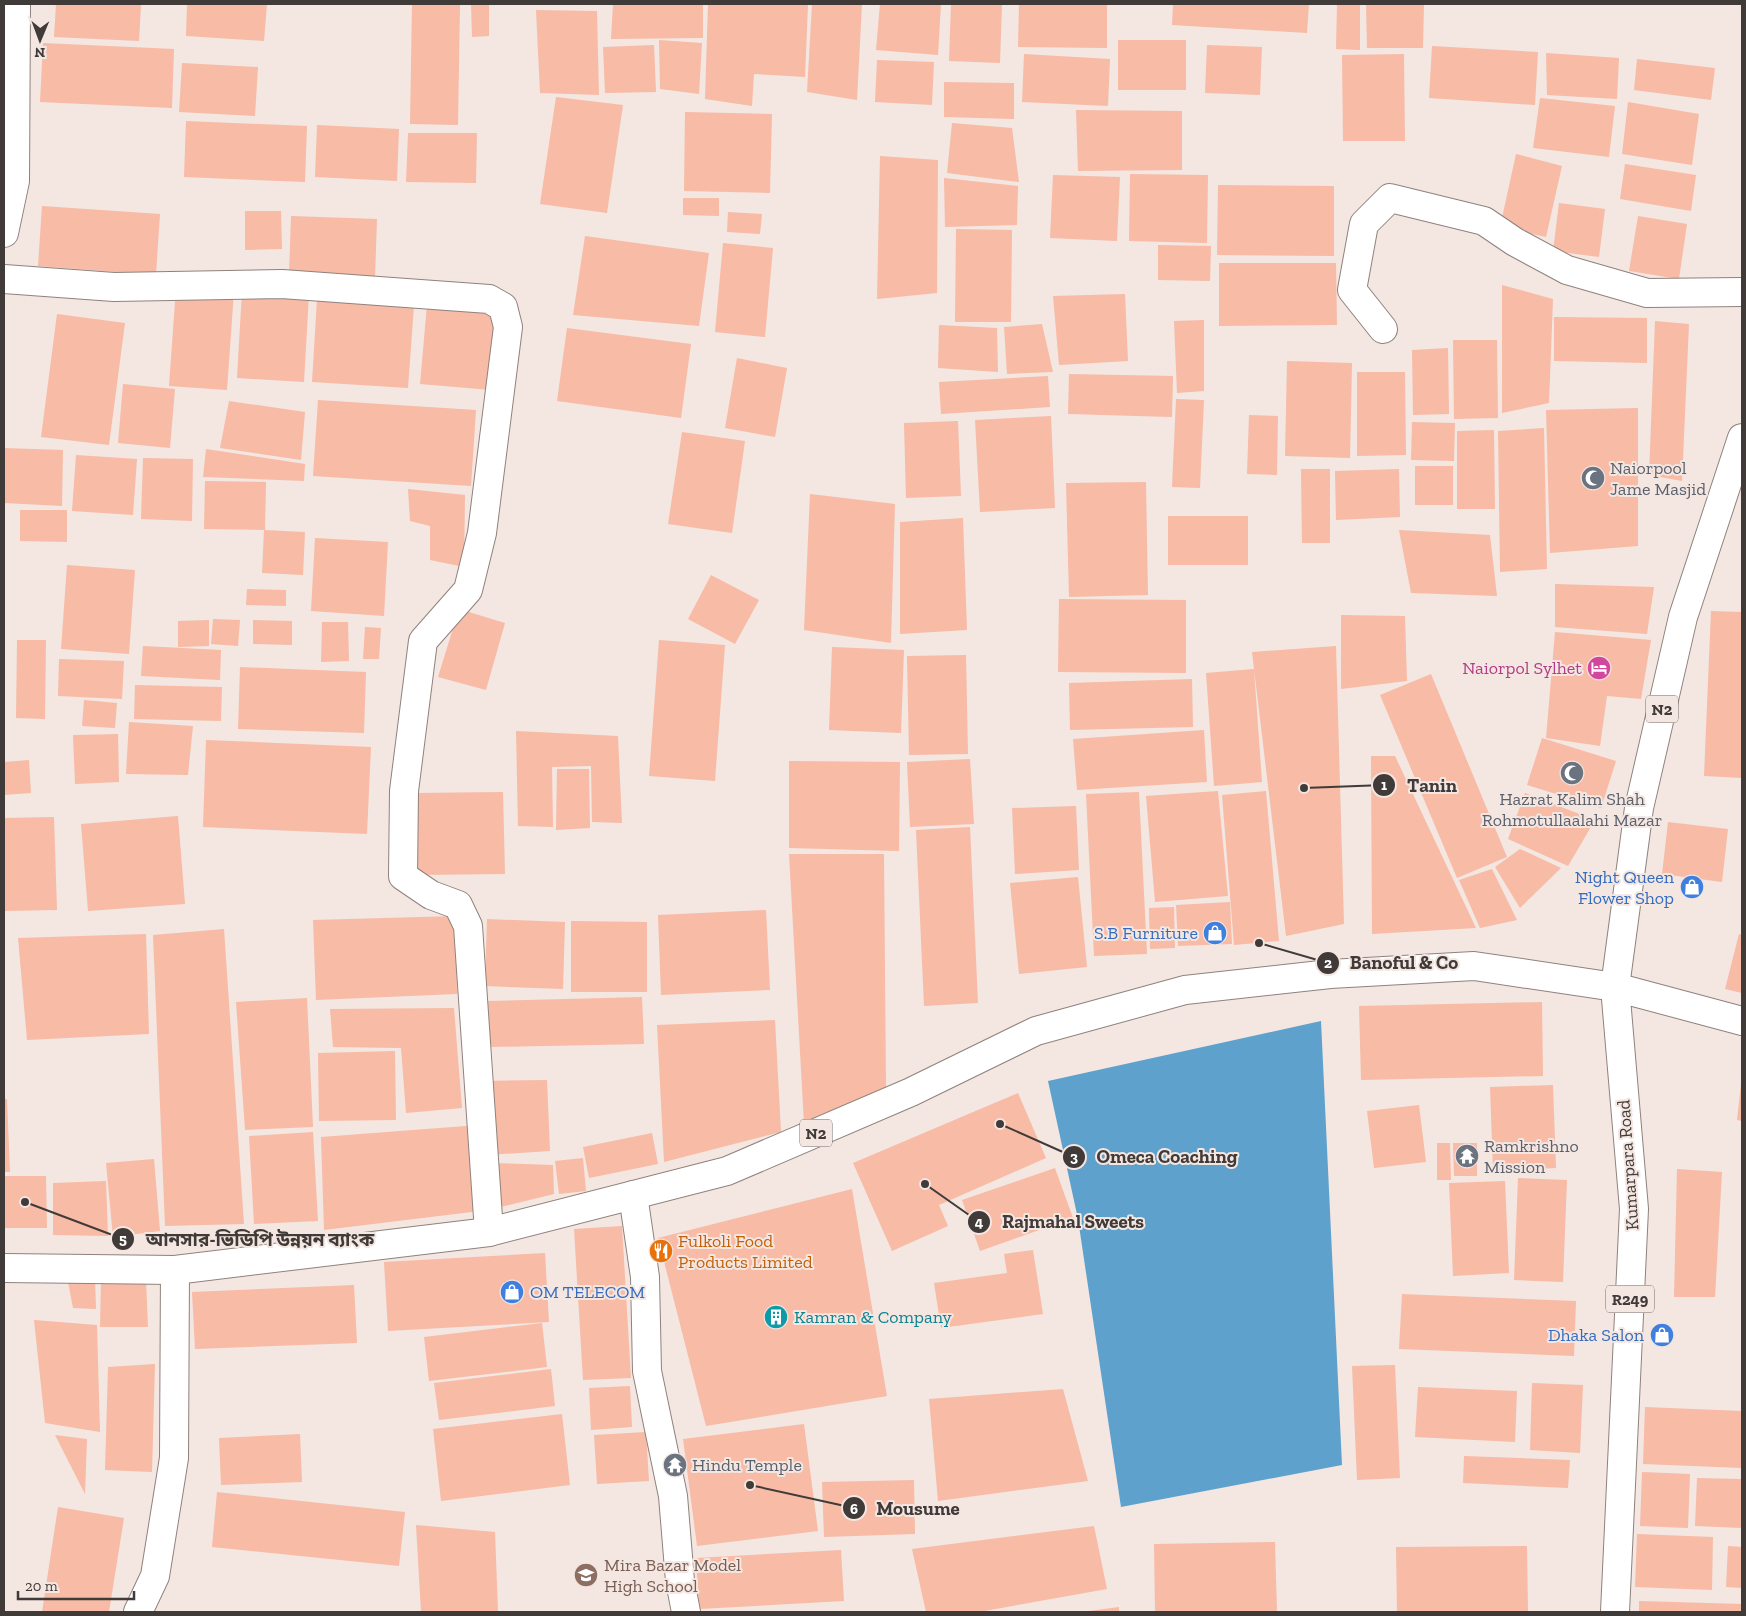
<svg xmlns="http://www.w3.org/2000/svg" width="1746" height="1616" viewBox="0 0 1746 1616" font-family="'Zilla Slab','Noto Sans Bengali',serif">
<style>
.water{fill:#5da1cc}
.building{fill:#f7bba6}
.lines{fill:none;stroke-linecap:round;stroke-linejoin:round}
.minor-casing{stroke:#8f827d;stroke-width:30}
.major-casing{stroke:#8f827d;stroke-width:30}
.highway-casing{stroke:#8f827d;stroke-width:30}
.minor{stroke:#fff;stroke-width:28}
.major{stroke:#fff;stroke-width:28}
.highway{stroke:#fff;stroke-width:28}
.labels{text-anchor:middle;stroke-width:4;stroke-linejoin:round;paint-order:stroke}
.shield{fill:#f4e6e1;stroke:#766e6b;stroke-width:1}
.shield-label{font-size:16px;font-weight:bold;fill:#403a38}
.worship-label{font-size:18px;fill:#5b616d;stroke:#f4e6e1;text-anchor:start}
.hotel-label{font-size:18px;fill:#b23c85;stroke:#f4e6e1;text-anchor:end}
.shop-label{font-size:18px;fill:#366cbe;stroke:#f4e6e1;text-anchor:end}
.street-label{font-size:18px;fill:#403a38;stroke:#f4e6e1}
.food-label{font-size:18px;fill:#c56008;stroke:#f4e6e1;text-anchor:start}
.culture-label{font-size:18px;fill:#0d838f;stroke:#f4e6e1;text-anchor:start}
.education-label{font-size:18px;fill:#785e54;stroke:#f4e6e1;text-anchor:start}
.leader{fill:none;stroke:#403a38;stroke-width:2}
.callout-dot{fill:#403a38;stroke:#f4e6e1;stroke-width:2}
.mark-label{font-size:15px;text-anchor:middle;font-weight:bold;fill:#fff}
.callout-label{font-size:19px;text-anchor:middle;font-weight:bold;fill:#403a38;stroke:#f4e6e1;stroke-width:4;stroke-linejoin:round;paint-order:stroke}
</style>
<rect width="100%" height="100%" fill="#f4e6e1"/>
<path class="water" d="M1321,1021l21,444 -221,42 -43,-288 -30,-138z"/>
<path class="building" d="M56,4l85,1 -2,36 -85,-4z
M187,4h80l-3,37 -78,-5z
M412,4h48l-2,121 -48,-1z
M471,4h18v32l-17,1z
M613,4h90v34l-92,1z
M708,4h100l-3,73 -51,-3 -2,32 -47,-7z
M812,4h50l-5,96 -50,-8z
M880,4h61l-3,51 -62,-5z
M951,4h51l-2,59 -51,-2z
M1019,4h88v44l-89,-1z
M1173,4h136l-2,29 -135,-8z
M1337,4h23v46l-24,-1z
M1366,4h58l-1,44h-56z
M536,10l61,1 2,84 -59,-2z
M659,40l43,3 -3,51 -39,-5z
M1118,40h68v50h-68z
M43,43l131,6 -2,59 -132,-6z
M654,45l2,47 -51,1 -2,-46z
M1207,45l55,2 -2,48 -55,-2z
M1432,46l106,6 -3,53 -106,-7z
M1546,53l73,5 -2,41 -70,-4z
M1024,54l86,5 -2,47 -86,-4z
M1404,54l1,87h-62l-1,-86z
M1637,59l78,9 -4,32 -77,-10z
M877,60l57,2 -2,43 -57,-3z
M182,63l76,4 -3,49 -76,-4z
M944,82l70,1v36l-70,-2z
M556,97l67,8 -16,108 -67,-9z
M1540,98l75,8 -6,51 -76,-9z
M1628,102l71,12 -7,51 -70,-11z
M1076,110l106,1v59l-104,1z
M685,112l87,2 -2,79 -86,-2z
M186,121l121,5 -2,56 -121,-5z
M952,123l60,5 7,54 -72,-9z
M317,125l82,4 -2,52 -82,-4z
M408,133h69l-1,50 -70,-1z
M1516,154l46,12 -16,71 -46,-10z
M880,156l58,4 -1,133 -60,6z
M1625,164l71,11 -5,36 -71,-12z
M1130,174l78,1 -1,68 -78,-2z
M1053,175l67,2 -3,64 -67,-3z
M944,178l74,8 -1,39 -72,2z
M1218,185l116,1v70l-117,-1z
M683,198h36v18l-36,-1z
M1559,203l46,6 -6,48 -46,-6z
M42,206l118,8 -4,61 -118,-9z
M245,211h36l1,38 -37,1z
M728,212l34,2 -2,20 -33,-2z
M291,216l86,3 -2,59 -86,-3z
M1638,216l49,8 -8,55 -50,-8z
M956,229l56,1 -1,92h-56z
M585,236l124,17 -10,73 -126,-11z
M723,243l50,5 -8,89 -50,-5z
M1158,245l53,1 -1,35 -52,-1z
M1219,263h117l1,62 -118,1z
M1502,285l51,14 -4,104 -47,10z
M176,288l58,3 -7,99 -58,-4z
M242,291l67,3 -5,88 -67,-4z
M1125,294l3,67 -69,4 -6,-69z
M317,299l97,7 -6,82 -96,-6z
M427,305l71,6 -7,79 -71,-6z
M57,314l68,9 -16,122 -68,-8z
M1554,317l93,1v45l-93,-2z
M1204,320v71l-27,2 -3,-72z
M1655,321l34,3 -7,157 -33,-6z
M1042,324l11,48 -46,2 -3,-47z
M939,325l58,3 1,44 -60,-4z
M567,328l124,16 -10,74 -124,-17z
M1453,340h44l1,78 -44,1z
M1448,348l1,66 -36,1 -1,-65z
M737,358l50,10 -12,69 -50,-9z
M1287,361l65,2 -2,95 -65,-2z
M1357,372h48l1,83 -49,1z
M1069,374l104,2 -1,41 -104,-3z
M1048,376l2,31 -109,7 -2,-32z
M123,384l52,5 -5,59 -52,-5z
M1176,399l28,1 -4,88 -28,-1z
M318,400l158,10 -5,76 -158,-10z
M229,401l76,11 -4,48 -81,-12z
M1638,408v138l-88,7 -4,-143z
M1249,415l29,1 -1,59 -30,-1z
M1051,416l4,92 -75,4 -5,-92z
M958,421l3,75 -55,2 -2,-75z
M1412,422l43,1 -1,38 -43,-1z
M1544,428l3,141 -47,3 -2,-141z
M1494,430l1,79h-38v-78z
M682,432l63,9 -13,92 -64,-9z
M4,448l59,2 -1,56 -58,-3z
M206,449l99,15 -1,17 -101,-4z
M76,455l61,4 -4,56 -61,-4z
M143,458l50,1 -1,62 -51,-2z
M1415,466h38v39h-38z
M1301,469h29v74h-28z
M1399,469l1,48 -64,3 -1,-49z
M205,481l61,1 -1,48 -61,-1z
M1146,482l2,113 -79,2 -3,-114z
M408,489l57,6 -1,72 -34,-7v-34l-20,-5z
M810,494l85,10 -4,139 -87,-13z
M20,510h47v32l-47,-1z
M1168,516h80v49h-80z
M963,518l4,112 -67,4v-112z
M264,530l41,2 -2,43 -41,-2z
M1399,530l91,5 7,61 -86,-3z
M315,538l73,4 -4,74 -73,-5z
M67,565l68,5 -6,84 -68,-5z
M711,575l48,25 -24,44 -47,-25z
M1555,584l99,3 -7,47 -92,-7z
M247,589l39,1v16l-40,-1z
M1059,599l127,1v73l-128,-1z
M459,609l46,14 -19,67 -48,-13z
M1711,611l31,1v166l-38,-2z
M1341,615l64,1 2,65 -66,8z
M213,619l27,1 -2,26 -27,-2z
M209,620v26l-31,1v-26z
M253,620l39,1v24l-39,-1z
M322,622h26l1,39 -28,1z
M365,627l16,1 -2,31h-16z
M1555,632l96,8 -10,59 -34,-3 -7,50 -54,-8z
M17,640h29l-1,79 -29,-1z
M659,640l66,5 -10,136 -66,-5z
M143,646l78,4 -1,30 -79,-4z
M1336,646l8,278 -58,12 -34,-284z
M832,647l72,3 -3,83 -72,-3z
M966,655l2,99 -59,1 -2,-99z
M59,659l65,2 -2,38 -64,-3z
M240,667l126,5 -2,61 -126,-4z
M1254,669l8,113 -48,4 -8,-113z
M1431,674l76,183 -50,21 -77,-183z
M1192,679l1,48 -123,3 -1,-47z
M135,685l87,2 -1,34 -87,-2z
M84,700l33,3 -2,25 -33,-2z
M129,722l64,4 -5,49 -62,-1z
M1204,730l3,52 -130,8 -4,-51z
M516,731l102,5 4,87 -30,-1 -1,-56 -39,1 1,60 -35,-1z
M118,734l1,48 -44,2 -2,-49z
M1542,738l74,23 -15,47 -74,-23z
M206,740l165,7 -4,87 -164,-7z
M1371,756h24l81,172 -104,6z
M970,759l4,65 -64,3 -3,-65z
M29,760l2,33 -27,2v-33z
M789,761l111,1 -1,89 -110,-3z
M557,769h32l1,59 -34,2z
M1218,791l10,105 -73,6 -9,-106z
M1266,791l13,150 -45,4 -12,-150z
M503,792l2,82 -88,1 -2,-82z
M1139,792l8,162 -53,2 -8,-162z
M1525,793l70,27 -27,46 -60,-27z
M1076,806l3,64 -64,4 -3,-66z
M178,816l7,88 -97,7 -7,-87z
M54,817l3,93 -53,1v-93z
M1668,822l60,7 -6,53 -60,-8z
M970,827l8,176 -54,3 -8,-176z
M1520,849l41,19 -41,40 -25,-41z
M789,854h95l2,234 -82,36z
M1492,869l25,51 -37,8 -21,-48z
M1078,877l9,90 -68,7 -9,-91z
M1230,902l2,42 -54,2 -2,-41z
M1174,907l1,41 -25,1 -1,-41z
M766,910l4,80 -109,5 -3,-80z
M456,916l1,78 -141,6 -3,-80z
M487,919l78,3 -2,67 -78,-3z
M571,921l76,1v70h-76z
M224,929l20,295 -79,2 -12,-291z
M146,934l3,100 -122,6 -9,-102z
M1739,934l3,1v58l-17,-4z
M642,997l2,47 -155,3 -1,-46z
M307,998l6,129 -68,3 -9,-128z
M1542,1002l1,74 -182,4 -2,-74z
M454,1008l8,100 -56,5 -5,-65 -68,-1 -3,-38z
M775,1020l6,112 -117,30 -7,-137z
M395,1051l1,69 -77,1 -1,-68z
M547,1080l3,71 -63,4 -6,-74z
M1741,1084h1v37l-5,-1z
M1553,1085l3,83 -63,3 -3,-84z
M1018,1093l28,65 -107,47 9,21 -56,25 -39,-88z
M4,1099h3l3,73h-6z
M1419,1105l7,57 -52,6 -7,-57z
M479,1125l1,86 -156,19 -3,-93z
M313,1132l5,89 -64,3 -5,-88z
M652,1133l6,31 -69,14 -6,-31z
M1437,1143h13l1,37h-14z
M1453,1143h24v33h-23z
M583,1158l3,33 -27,3 -4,-33z
M154,1159l6,72 -47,6 -7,-74z
M491,1163l62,2 1,29 -62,15z
M1055,1168l18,50 -93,33 -18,-51z
M1677,1169l45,3 -7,125h-41z
M4,1176h42l1,52h-43z
M1518,1178l49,2 -4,102 -49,-2z
M106,1181l2,55 -55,-1v-52z
M1505,1181l4,92 -56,3 -4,-93z
M852,1189l35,207 -181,30 -48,-188z
M622,1226l9,152 -48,2 -9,-151z
M1033,1250l10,64 -102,14 -7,-45 73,-10 -3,-19z
M545,1253l4,69 -161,9 -4,-69z
M67,1277h28l1,32 -23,-1z
M101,1279l45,1 2,47h-48z
M354,1285l3,58 -162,6 -3,-57z
M1402,1294l174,7 -2,55 -175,-7z
M34,1320l63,5 3,107 -55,-9z
M542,1323l5,44 -118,14 -5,-44z
M155,1364l-3,108 -47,-2 3,-103z
M1395,1365l5,113 -43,2 -5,-114z
M551,1369l4,37 -116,14 -5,-37z
M1532,1383l51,2 -3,68 -50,-3z
M630,1386l2,41 -41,3 -2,-42z
M1418,1387l99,4 -2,51 -100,-5z
M1063,1389l25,92 -150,20 -9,-102z
M1645,1407l97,4v57l-99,-4z
M562,1414l8,71 -129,16 -8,-72z
M804,1424l14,107 -121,15 -14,-107z
M646,1432l3,49 -52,3 -3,-49z
M300,1434l2,48 -81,3 -2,-47z
M55,1435l32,4 -2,55z
M1464,1456l106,4 -2,28 -105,-5z
M1642,1472l48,2 -2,54 -48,-2z
M1697,1478l45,1v49l-47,-2z
M914,1480l1,54 -91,3 -2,-55z
M217,1492l188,20 -6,54 -187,-19z
M58,1507l66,11 -15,94h-67z
M416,1525l79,7 3,80h-77z
M1094,1526l13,63 -128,23h-53l-14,-63z
M1637,1534l76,3 -1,53 -77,-3z
M1275,1542l2,70h-122l-1,-68z
M1527,1546l1,66h-131l-1,-65z
M1728,1546l14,1v41l-16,-1z
M841,1550l3,51 -145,8 -3,-51z
M1639,1601l103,3v8h-103z
M1119,1607v5h-30v-1z"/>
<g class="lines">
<g class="minor-casing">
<path id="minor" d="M4,233l11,-52 1,-177
M4,279l110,8 168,-3 207,15 14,8 5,20 -26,206 -14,57 -45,51 -19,150 -1,85 28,19 27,10 10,21 21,306
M1383,329l-31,-39 12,-66 26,-26 94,23 31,21 52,28 80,23 95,-1
M633,1195l12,82 2,94 26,125 7,85 6,31
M138,1612l17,-36 19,-118 1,-188"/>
</g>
<g class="major-casing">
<path id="major" d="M1615,1612l19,-403 -19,-222 127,34"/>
</g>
<g class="highway-casing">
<path id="highway" d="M4,1268l171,2 314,-38 238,-61 184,-79 125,-61 149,-41 145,-16 144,-8 141,21 24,-179 44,-191 59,-179"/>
</g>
<use href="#minor" class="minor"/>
<use href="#major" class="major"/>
<use href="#highway" class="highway"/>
</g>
<defs>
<g id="mosque-disc" transform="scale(1.25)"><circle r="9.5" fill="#6b7280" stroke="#f4e6e1"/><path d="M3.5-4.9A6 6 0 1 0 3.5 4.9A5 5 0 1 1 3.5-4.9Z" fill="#fff"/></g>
<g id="hotel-disc" transform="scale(1.25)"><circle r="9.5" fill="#d1479c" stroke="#f4e6e1"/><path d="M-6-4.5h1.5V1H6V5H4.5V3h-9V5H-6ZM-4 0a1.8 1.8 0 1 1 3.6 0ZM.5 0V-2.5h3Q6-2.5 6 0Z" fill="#fff"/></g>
<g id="shop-disc" transform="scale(1.25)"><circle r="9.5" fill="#3f7fe0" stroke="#f4e6e1"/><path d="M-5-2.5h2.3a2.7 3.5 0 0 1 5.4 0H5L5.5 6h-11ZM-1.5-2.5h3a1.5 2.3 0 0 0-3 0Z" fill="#fff"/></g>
<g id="temple-disc" transform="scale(1.25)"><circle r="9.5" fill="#6b7280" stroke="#f4e6e1"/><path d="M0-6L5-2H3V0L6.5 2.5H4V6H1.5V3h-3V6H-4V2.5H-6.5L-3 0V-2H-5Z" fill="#fff"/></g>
<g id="restaurant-disc" transform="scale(1.25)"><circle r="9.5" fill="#e8710a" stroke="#f4e6e1"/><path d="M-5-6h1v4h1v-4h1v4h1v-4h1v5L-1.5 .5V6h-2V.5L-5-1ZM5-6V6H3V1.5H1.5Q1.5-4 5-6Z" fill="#fff"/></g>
<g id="building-disc" transform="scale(1.25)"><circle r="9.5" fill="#0f9aa8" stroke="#f4e6e1"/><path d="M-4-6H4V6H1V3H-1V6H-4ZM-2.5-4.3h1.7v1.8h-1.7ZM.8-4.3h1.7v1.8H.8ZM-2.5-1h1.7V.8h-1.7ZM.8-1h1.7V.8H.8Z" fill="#fff"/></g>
<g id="school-disc" transform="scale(1.25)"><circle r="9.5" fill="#8d6e63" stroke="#f4e6e1"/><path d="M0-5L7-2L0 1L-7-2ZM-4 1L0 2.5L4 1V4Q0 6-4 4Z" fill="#fff"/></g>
</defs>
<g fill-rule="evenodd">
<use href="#mosque-disc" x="1593" y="478"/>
<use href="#hotel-disc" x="1599" y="668"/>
<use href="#mosque-disc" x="1572" y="773"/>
<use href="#shop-disc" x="1692" y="887"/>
<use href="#shop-disc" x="1215" y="933"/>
<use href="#temple-disc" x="1467" y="1156"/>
<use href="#restaurant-disc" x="661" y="1251"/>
<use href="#shop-disc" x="512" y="1292"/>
<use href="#building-disc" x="776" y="1317"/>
<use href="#shop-disc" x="1662" y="1335"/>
<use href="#temple-disc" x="675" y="1465"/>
<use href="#school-disc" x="586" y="1575"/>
</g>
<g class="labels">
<g class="shield">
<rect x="1646" y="695.5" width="32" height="27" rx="4"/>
<rect x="800" y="1119.5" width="32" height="27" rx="4"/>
<rect x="1606" y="1285.5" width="48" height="27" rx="4"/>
</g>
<g class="shield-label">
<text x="1662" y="715">N2</text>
<text x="816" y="1139">N2</text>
<text x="1630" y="1305">R249</text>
</g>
<g class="worship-label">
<text x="1610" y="474">Naiorpool<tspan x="1610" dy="21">Jame Masjid</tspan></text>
<text x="1572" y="805" text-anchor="middle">Hazrat Kalim Shah<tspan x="1572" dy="21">Rohmotullaalahi Mazar</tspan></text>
<text x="1484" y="1152">Ramkrishno<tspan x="1484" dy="21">Mission</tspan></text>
<text x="692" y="1471">Hindu Temple</text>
</g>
<g class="hotel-label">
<text x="1582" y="674">Naiorpol Sylhet</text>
</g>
<g class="shop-label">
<text x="1674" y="883">Night Queen<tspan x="1674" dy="21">Flower Shop</tspan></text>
<text x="1198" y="939">S.B Furniture</text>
<text x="530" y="1298" text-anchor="start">OM TELECOM</text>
<text x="1644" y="1341">Dhaka Salon</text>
</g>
<g class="street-label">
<text transform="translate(1628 1165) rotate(-94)" y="6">Kumarpara Road</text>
</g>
<g class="food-label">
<text x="678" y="1247">Fulkoli Food<tspan x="678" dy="21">Products Limited</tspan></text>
</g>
<g class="culture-label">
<text x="794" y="1323">Kamran &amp; Company</text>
</g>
<g class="education-label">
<text x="604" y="1571">Mira Bazar Model<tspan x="604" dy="21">High School</tspan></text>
</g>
</g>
<path class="leader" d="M1304 788L1384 785M1259 943L1328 963M1000 1124L1074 1157M925 1184L979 1222M25 1202L123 1239M750 1485L854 1508"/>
<g class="callout-dot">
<circle cx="1304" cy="788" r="5"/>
<circle cx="1259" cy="943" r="5"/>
<circle cx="1000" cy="1124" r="5"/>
<circle cx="925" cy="1184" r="5"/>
<circle cx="25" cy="1202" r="5"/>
<circle cx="750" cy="1485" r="5"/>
<circle cx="1384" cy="785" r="12"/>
<circle cx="1328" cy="963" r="12"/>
<circle cx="1074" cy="1157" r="12"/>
<circle cx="979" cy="1222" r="12"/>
<circle cx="123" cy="1239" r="12"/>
<circle cx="854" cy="1508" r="12"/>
</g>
<g class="mark-label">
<text x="1384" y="790">1</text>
<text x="1328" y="968">2</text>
<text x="1074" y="1162">3</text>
<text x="979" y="1227">4</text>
<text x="123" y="1244">5</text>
<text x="854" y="1514">6</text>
</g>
<g class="callout-label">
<text x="1432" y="792">Tanin</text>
<text x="1404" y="969">Banoful &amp; Co</text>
<text x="1167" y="1163">Omeca Coaching</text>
<text x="1073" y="1228">Rajmahal Sweets</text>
<text x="260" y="1246">আনসার-ভিডিপি উন্নয়ন ব্যাংক</text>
<text x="918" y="1515">Mousume</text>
</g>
<rect width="1746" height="1616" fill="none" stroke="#403a38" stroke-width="10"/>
<g transform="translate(40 40) rotate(181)" stroke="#f4e6e1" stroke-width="4" paint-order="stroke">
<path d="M0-4L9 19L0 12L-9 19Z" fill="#403a38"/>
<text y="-8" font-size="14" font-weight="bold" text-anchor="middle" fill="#403a38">N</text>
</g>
<path d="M18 1591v8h116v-8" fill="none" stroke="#403a38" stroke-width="2.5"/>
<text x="25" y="1591" font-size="15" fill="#403a38" stroke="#f4e6e1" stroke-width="4" paint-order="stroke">20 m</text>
</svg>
